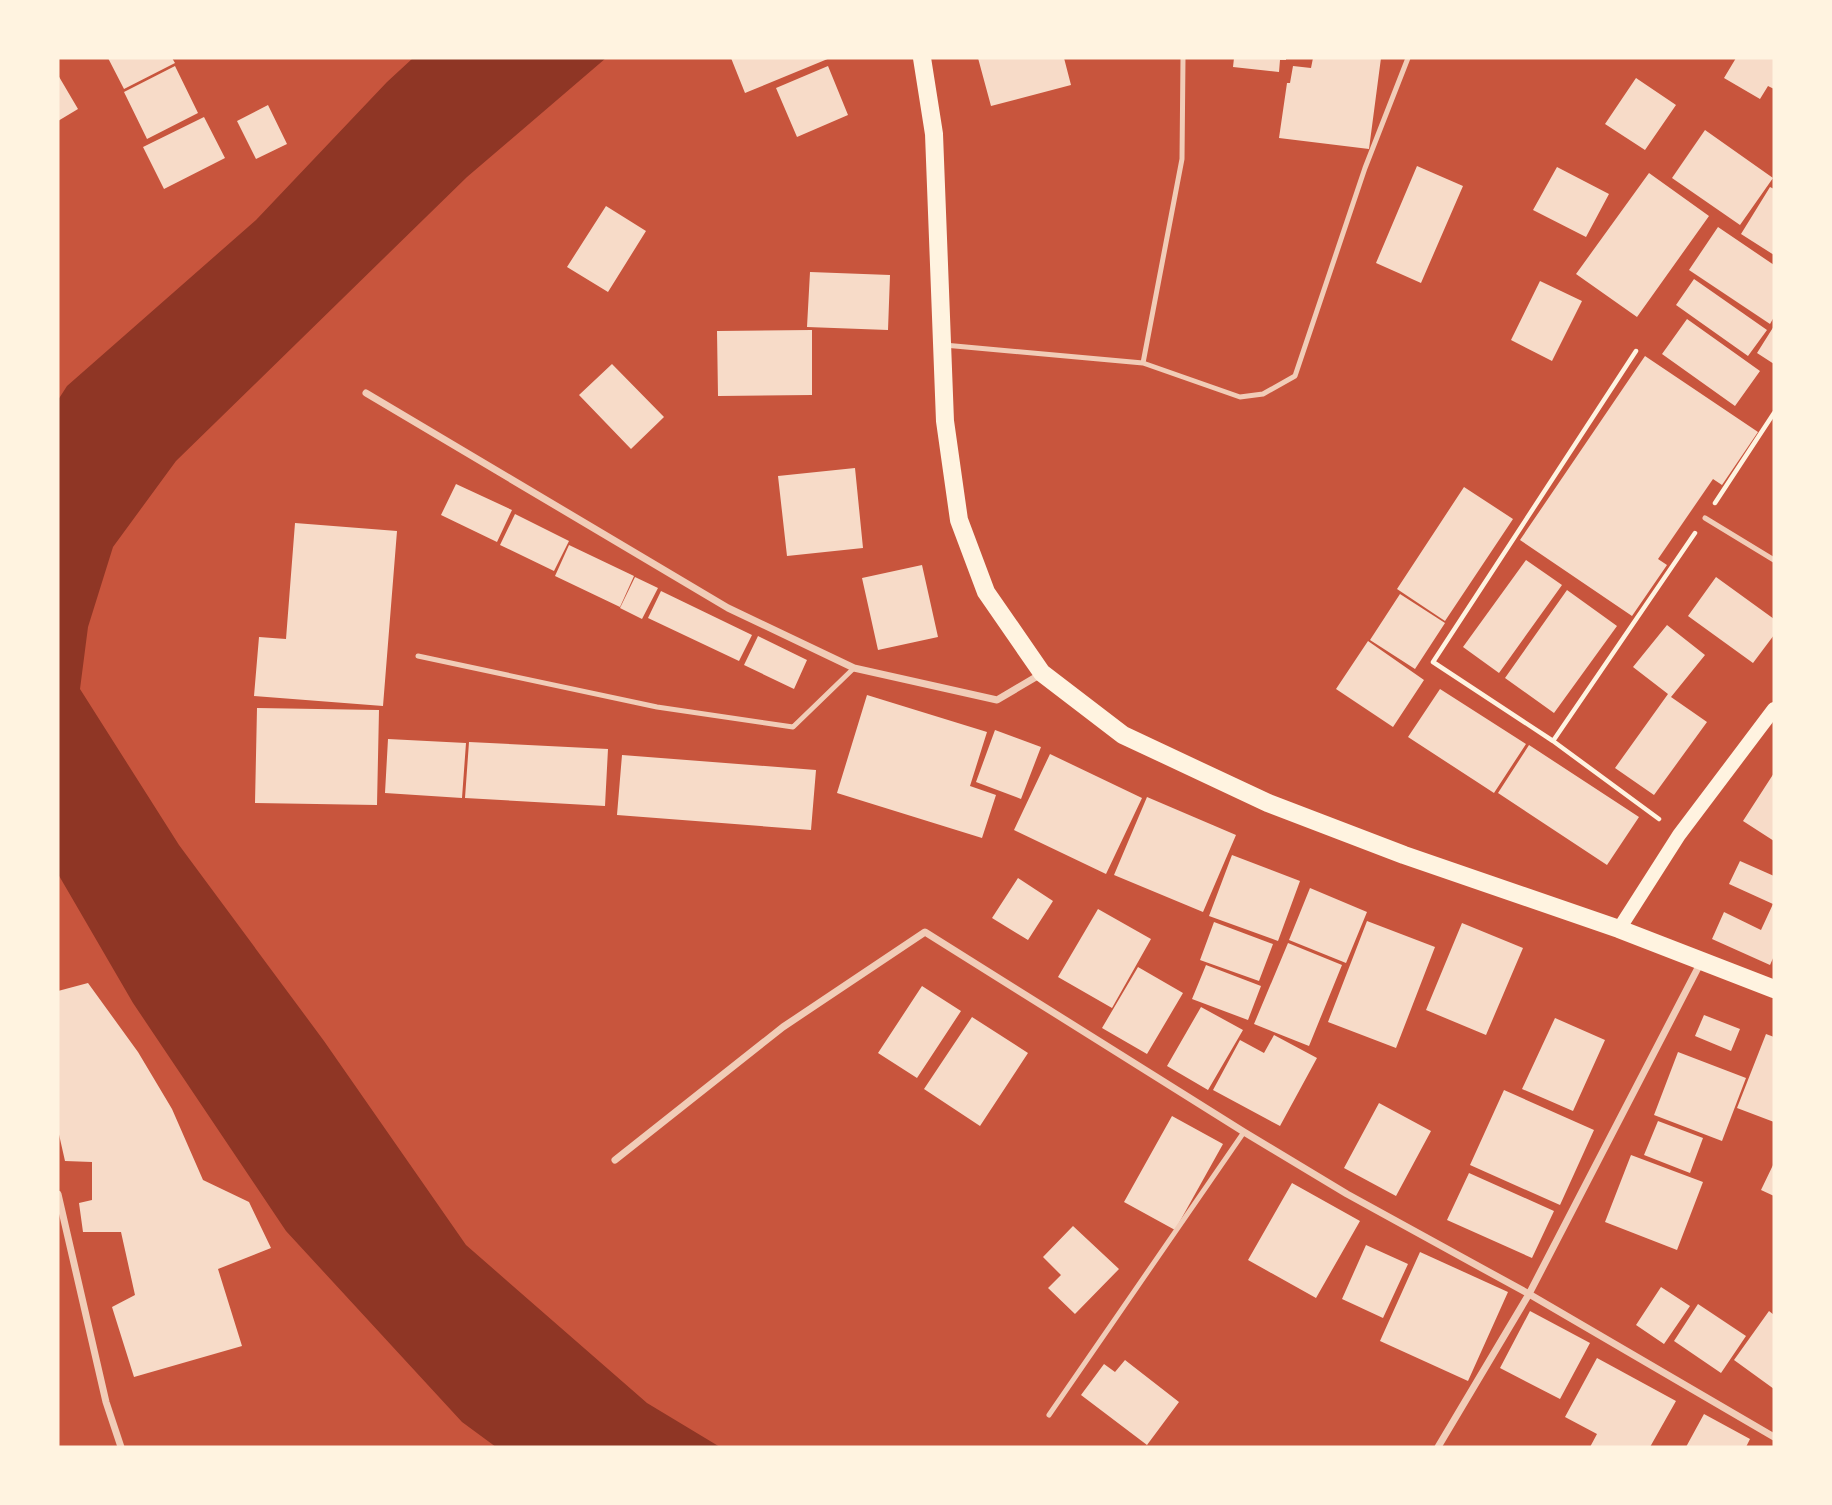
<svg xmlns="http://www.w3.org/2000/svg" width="1832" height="1505" viewBox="0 0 1832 1505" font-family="'PT Sans',sans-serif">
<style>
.water{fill:#8f3625}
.building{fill:#f7dbc8}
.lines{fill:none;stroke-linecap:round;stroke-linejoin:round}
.path{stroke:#fff3e0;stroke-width:4.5}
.service{stroke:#f1ccb7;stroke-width:5}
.minor{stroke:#f1ccb7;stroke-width:7}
.secondary{stroke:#fff3e0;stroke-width:14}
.primary{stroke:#fff3e0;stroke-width:18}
</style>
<rect width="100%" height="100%" fill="#c8553d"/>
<path class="water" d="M413,58h193l-139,119 -291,284 -63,86 -25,80 -8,62 99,156 145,196 142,204 181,158 73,44h-224l-34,-25 -176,-191 -153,-228 -75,-129v-474l9,-14 189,-166 131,-138z"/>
<path class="building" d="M108,58h64l3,5 -51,26z
M731,58h99l-85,35z
M978,58h86l7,27 -80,21z
M1234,58h52v2h-6l-1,12 -46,-5z
M1313,58h68l-12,91 -90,-11 8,-55h3l3,-17 18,2z
M1736,58h38v31l-6,-3 -8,13 -36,-21z
M175,66l23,47 -51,26 -23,-47z
M828,66l20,49 -51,22 -21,-49z
M58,75l20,34 -20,12z
M1636,78l40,27 -31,45 -40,-26z
M268,105l19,39 -31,15 -19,-38z
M204,117l21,41 -61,31 -21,-42z
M1705,130l68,48 -33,47 -68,-47z
M1417,166l46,20 -42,97 -45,-20z
M1557,167l52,27 -23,43 -53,-27z
M1649,173l60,43 -72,101 -61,-43z
M1770,187l4,2v66l-33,-21z
M606,206l40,25 -38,61 -41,-25z
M1718,227l56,38v52l-4,7 -81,-54z
M810,272l80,3 -2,55 -81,-3z
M1694,279l73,51 -19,26 -72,-51z
M1540,281l42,20 -30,60 -41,-21z
M1687,319l73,52 -25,35 -73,-52z
M1774,326v38l-17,-11z
M812,330v65l-94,1 -1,-65z
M1645,356l113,76 -36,53 -9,-6 -55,80 9,6 -35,51 -112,-76z
M612,364l52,53 -33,32 -52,-54z
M855,468l8,80 -76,8 -9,-80z
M456,484l56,26 -15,32 -56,-27z
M1464,487l49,32 -68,102 -48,-32z
M515,514l54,27 -15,30 -54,-26z
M295,523l102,8 -14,175 -129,-10 5,-59 27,2z
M569,545l65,31 -14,31 -65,-31z
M1526,560l36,25 -63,88 -36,-26z
M922,565l16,72 -60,13 -16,-72z
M635,577l23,11 -16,31 -22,-11z
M1716,577l58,42v16l-21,28 -65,-47z
M1567,590l50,36 -63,87 -49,-35z
M661,591l91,44 -13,26 -91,-43z
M1400,594l45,29 -30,46 -45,-29z
M1667,625l38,30 -34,42 36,25 -53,73 -39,-27 53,-74 -35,-27z
M758,636l49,24 -13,29 -50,-24z
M1368,641l56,39 -31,47 -57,-38z
M1440,689l86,55 -32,49 -86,-56z
M867,695l120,37 -17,54 26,9 -14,43 -145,-45z
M257,708l122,2 -2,95 -122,-2z
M995,730l46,17 -20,52 -45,-17z
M388,739l78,4 -4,55 -77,-5z
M469,742l139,7 -3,57 -140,-8z
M1529,745l110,72 -32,48 -109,-72z
M1050,754l92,44 -36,76 -92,-44z
M622,755l194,15 -5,60 -194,-15z
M1774,773v68l-31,-20z
M1147,797l89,38 -33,77 -89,-37z
M1232,855l68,26 -22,60 -69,-25z
M1740,861l34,15v80l-4,9 -58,-26 12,-27 37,18 12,-26 -44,-20z
M1018,878l35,23 -25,39 -36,-22z
M1310,888l57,24 -21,51 -57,-23z
M1098,909l53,30 -39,69 -54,-31z
M1367,921l68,26 -39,101 -68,-26z
M1214,922l59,22 -14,37 -59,-21z
M1462,923l61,25 -37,87 -60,-25z
M1288,943l54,22 -33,81 -55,-22z
M1206,965l55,21 -13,34 -56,-21z
M1138,967l45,26 -36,61 -45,-26z
M88,983l50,69 34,57 31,71 46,22 22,46 -53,21 24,77 -108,31 -22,-70 23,-12 -14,-63h-38l-4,-29 13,-3v-38l-27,-1 -7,-31v-139z
M922,986l39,25 -44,67 -39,-25z
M1201,1007l42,23 -35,60 -41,-24z
M1704,1015l36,14 -9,22 -36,-15z
M972,1017l56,36 -48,73 -56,-37z
M1555,1018l50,22 -32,71 -51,-22z
M1766,1034l8,3v85l-37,-14z
M1274,1035l43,23 -37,68 -67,-36 27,-50 24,13z
M1678,1052l68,26 -24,63 -68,-26z
M1504,1090l90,40 -34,75 -90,-40z
M1379,1103l52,28 -35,65 -52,-28z
M1172,1116l51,28 -48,86 -51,-28z
M1658,1121l45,17 -13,35 -46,-18z
M1631,1155l72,27 -26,68 -72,-28z
M1774,1163v33l-13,-6z
M1469,1173l85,38 -22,47 -85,-38z
M1292,1183l68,38 -44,77 -68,-38z
M1073,1226l46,43 -44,45 -27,-26 13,-13 -18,-18z
M1366,1245l42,19 -25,54 -41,-19z
M1420,1252l88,40 -40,89 -88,-40z
M1661,1287l29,19 -26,38 -28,-19z
M1698,1304l48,32 -25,37 -47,-32z
M1530,1311l60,32 -30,56 -60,-31z
M1769,1311l5,4v74l-40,-29z
M1597,1358l79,43 -26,46h-60l7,-13 -32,-17z
M1125,1360l54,42 -32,43 -66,-50 23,-31 11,8z
M1704,1414l46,25 -4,8h-60z"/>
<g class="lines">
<path class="path" d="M1636,351l-203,311 120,79 106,78
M1715,503l59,-90
M1553,741l142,-208"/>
<path class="service" d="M944,345l199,18 97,34 23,-3 32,-18 70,-208 43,-110
M1143,363l39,-204 1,-101
M1705,518l69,42
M418,656l239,51 136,20 61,-59
M1049,1415l195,-283"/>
<path class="minor" d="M366,393l362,215 126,60 143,32 44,-26
M615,1160l168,-133 142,-95 319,200 103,62 182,100 245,143
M58,1194l48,208 15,45
M1438,1447l91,-153 172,-332"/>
<path class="secondary" d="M1619,929l60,-94 95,-126"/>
<path class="primary" d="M922,58l12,76 11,287 14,99 27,72 56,81 81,62 145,68 136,52 215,74 155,60"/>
</g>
<rect width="1832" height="1505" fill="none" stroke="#fff3e0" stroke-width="119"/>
</svg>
